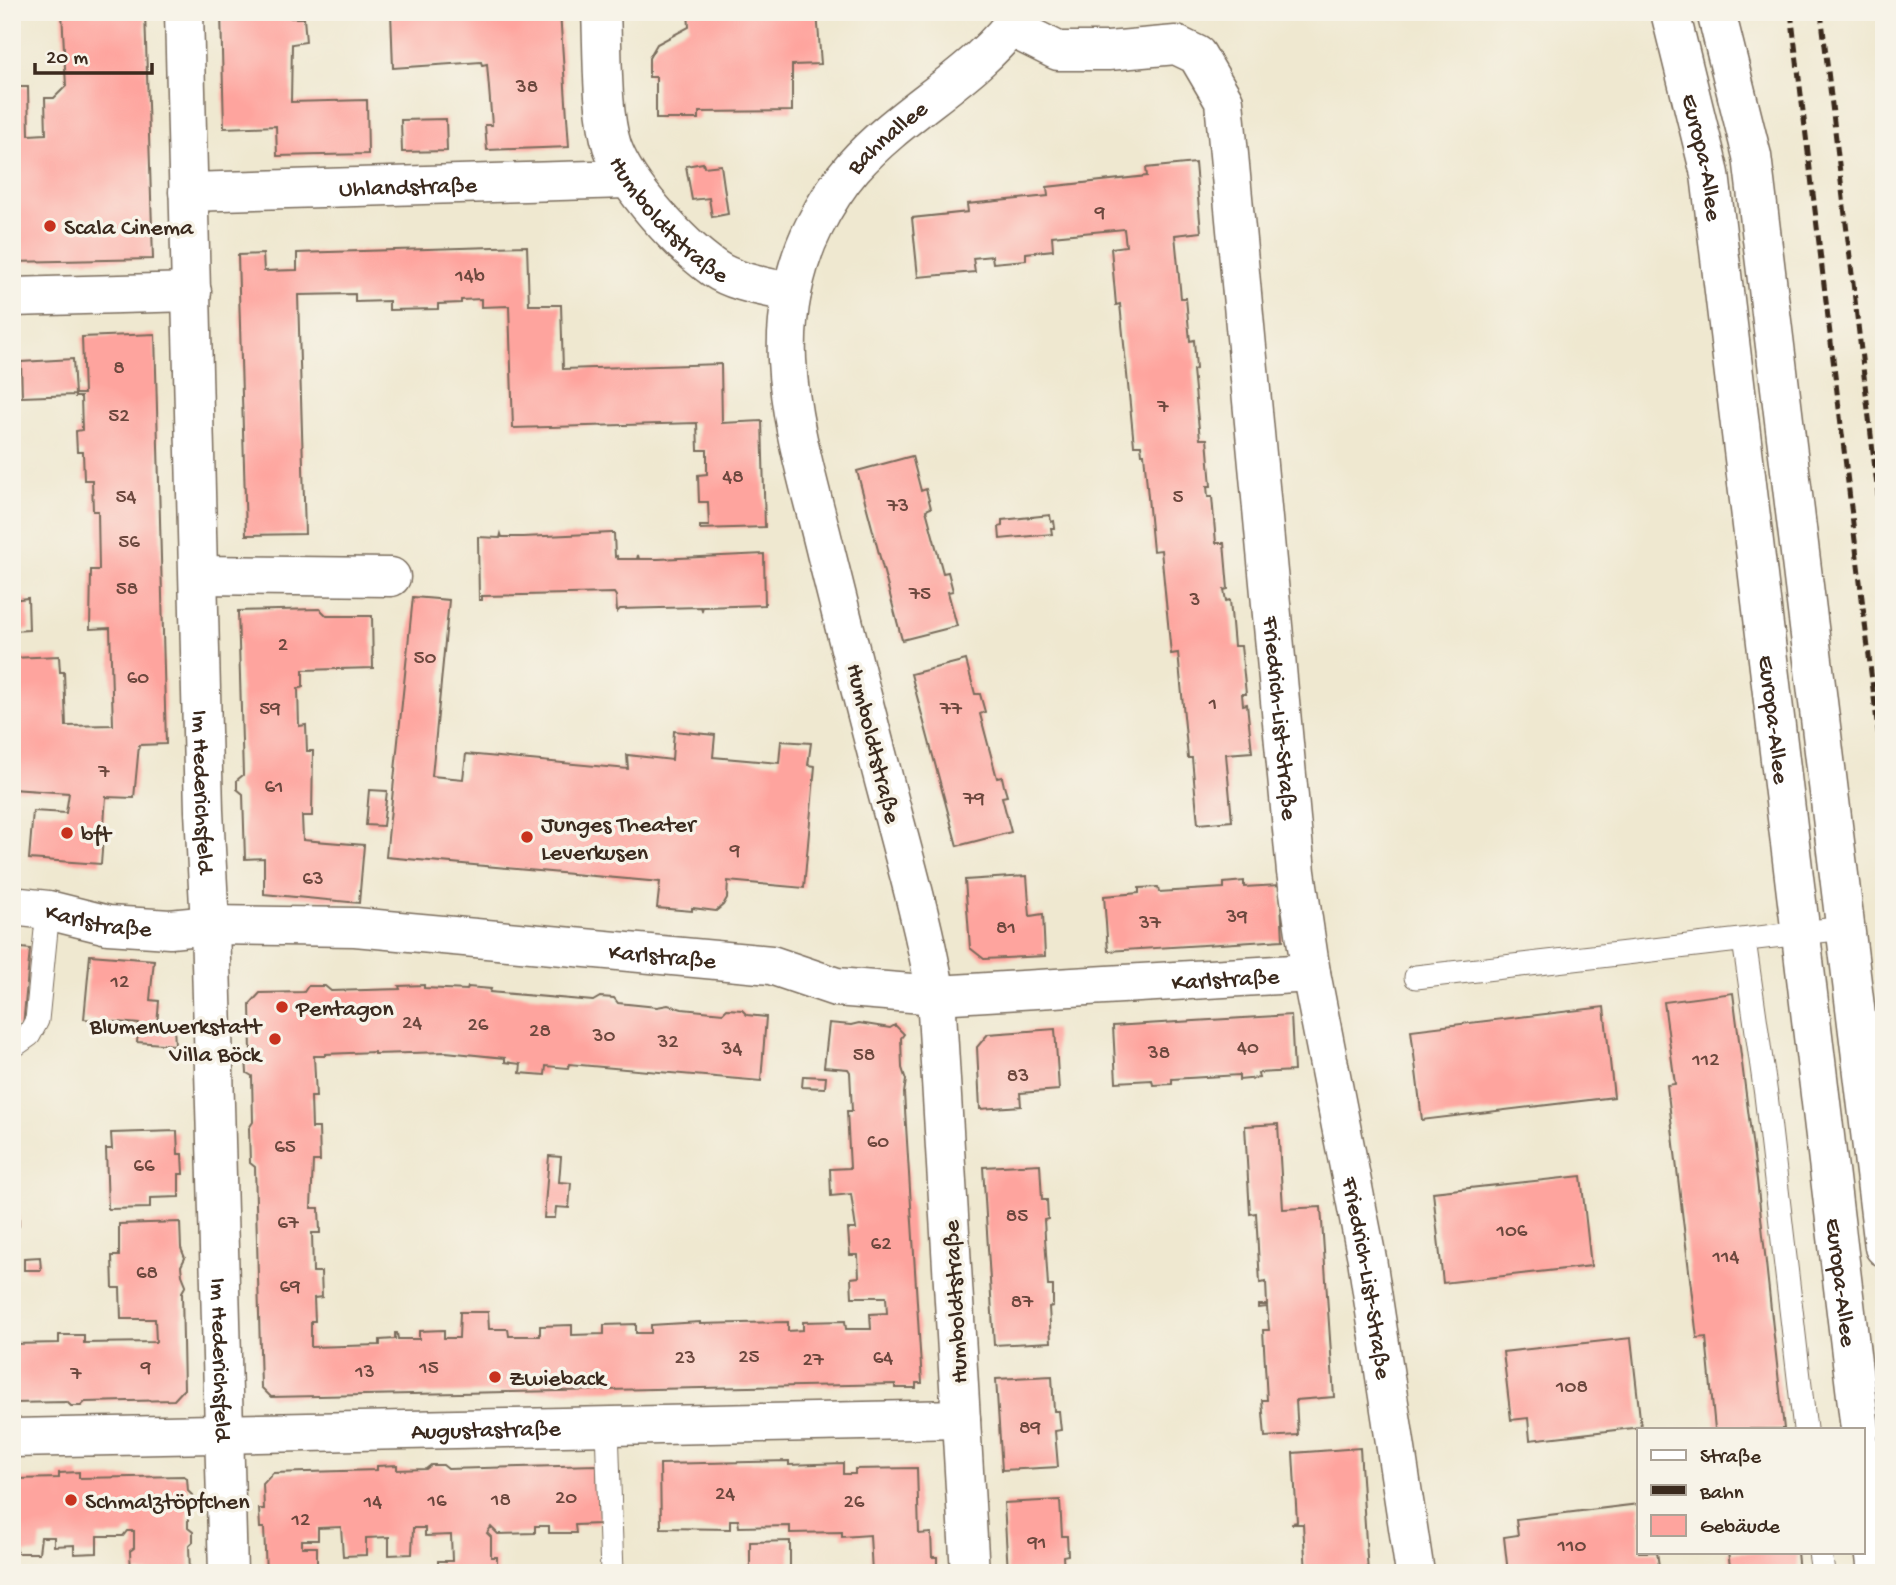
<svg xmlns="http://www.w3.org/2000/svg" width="1896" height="1585" viewBox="0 0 1896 1585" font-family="'Gochi Hand',sans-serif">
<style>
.building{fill:#fea49e}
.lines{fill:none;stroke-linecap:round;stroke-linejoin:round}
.lane-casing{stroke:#7a6c5c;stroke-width:25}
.street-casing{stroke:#7a6c5c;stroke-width:41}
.secondary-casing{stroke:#7a6c5c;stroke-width:41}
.lane{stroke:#fff;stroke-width:23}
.street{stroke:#fff;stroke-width:38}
.secondary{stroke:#fff;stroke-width:38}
.rail{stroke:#3b2a1e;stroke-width:5;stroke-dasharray:10 5;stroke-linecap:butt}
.poi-dot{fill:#c8321e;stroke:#f7f3e8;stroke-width:2.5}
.labels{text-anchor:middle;stroke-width:7;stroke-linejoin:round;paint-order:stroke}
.number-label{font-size:21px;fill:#6c483e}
.street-label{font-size:24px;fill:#3b2a1e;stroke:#f7f3e8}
.poi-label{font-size:24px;fill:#3b2a1e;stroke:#f7f3e8;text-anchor:start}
</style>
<rect width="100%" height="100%" fill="#f7f3e8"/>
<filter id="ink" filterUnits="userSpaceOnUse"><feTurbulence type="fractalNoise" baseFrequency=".0143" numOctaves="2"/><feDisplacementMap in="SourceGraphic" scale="14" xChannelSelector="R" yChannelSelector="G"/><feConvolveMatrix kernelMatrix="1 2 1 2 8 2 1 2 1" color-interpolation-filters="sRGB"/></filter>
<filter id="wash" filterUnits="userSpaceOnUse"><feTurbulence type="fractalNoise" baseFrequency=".00686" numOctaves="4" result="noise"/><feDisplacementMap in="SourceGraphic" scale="28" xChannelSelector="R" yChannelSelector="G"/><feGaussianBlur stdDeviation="1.57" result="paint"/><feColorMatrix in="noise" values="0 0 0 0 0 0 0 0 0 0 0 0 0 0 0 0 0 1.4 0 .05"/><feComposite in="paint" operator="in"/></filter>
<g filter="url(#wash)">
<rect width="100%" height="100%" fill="#efe8d0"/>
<g id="blocks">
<path class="building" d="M62,12h83l8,247 -141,3v-175h16l1,48 17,-1 -1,-36h9l12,-12z
M221,12h70v6h13l2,24 -14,2 -1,58 76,-2 1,54 -91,2 -1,-30 -52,2z
M391,12h169l9,135 -82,3 -2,-25h7l-5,-61 -5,1 -1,-3 -88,6z
M688,12h129l4,52 -29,1v46l-93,1v7h-43v-42h-7v-19l8,-14 32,-17z
M446,119l1,32 -45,1 -1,-32z
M703,163l1,4 17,-2 7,49 -16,3 -3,-19 -17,2 -6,-34z
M1195,163l6,69 -26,3 6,63h5l4,43 4,-1 2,29 -3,1 7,69h7l4,47h-4l1,11h4l4,46h8l4,46 -4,1 2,11 4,-1 4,46h7l5,48h-4l1,11 4,-1 5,48 -26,2 6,67 -34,3 -6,-66h-4l-10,-105 -7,1 -10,-104 -8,1 -9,-97h-2l-1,-9h-7l-14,-141 -4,1 -5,-57 15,-2 -2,-17 -72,7 1,14 -27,3v7l-33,3 -1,-7 -19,2 2,14 -57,5 -6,-59 56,-6 -1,-8 81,-8 -1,-9 100,-11 -1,-8z
M527,246l2,59h32l2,64 158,-5 1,59 40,-2 3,106 -65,2v-3h9l-1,-24h-9l-1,-27 9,-1v-24h-9l-1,-27 -184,5 -4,-122 -28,1v-8l-20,1v3l-23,1v5l-49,1v-9l-34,1v-8l-57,1 7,239 -59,1 -8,-280 25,-1 1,17 33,-1v-17z
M155,334l11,410 -27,1 -5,53 -28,-1 -5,67 -72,-5 4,-48 33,2 3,-20 -57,-4v-131l47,-2 1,16h4l2,54 47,-1 -3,-97 -20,1 1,-59h8l-1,-59h-5l-1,-31h-8l-1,-28h-6l-1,-21 6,-1 -1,-33h-6v-3h9l-2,-57z
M73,359l2,36 -53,2 -1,-35z
M912,456l9,35 5,-2 5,19 -5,2 17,63 5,-1 5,19 -5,1 9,34 -55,14 -45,-169z
M1050,515l1,7 3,-1 1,7h-4l1,6 -52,5 -1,-12 3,-1v-6z
M612,533h2l1,24 2,-1 1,3h19l1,-4 1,4h19l106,-5 1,51 -62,2 -1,3 -1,-3 -81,2 -3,3 -1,-16 -2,-3 -132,3v4h-3l-1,-63 22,1 1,-4 1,3h21z
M413,597l36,3 -17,176 31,3 3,-25 162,15 -1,-14 45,5 2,-29 41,4 -2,22 66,6 2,-22 30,2 -3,22 7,1 -11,122 -76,-7 -1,17 -4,7 -7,6 -24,-3v3l-35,-3 3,-26 -274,-25z
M28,598l1,32 -17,1v-31z
M320,609l7,7h45l1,52 -70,2v17l-5,2 1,37 7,-1 1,26h6l-1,65h-10l1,24 61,5 -5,58 -95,-9v-36l-19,1 -2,-65 -6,-5v-9l6,-5 -5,-164z
M966,660l9,34h5l5,18 -5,2 17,64 5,-1 2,9 3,10 -5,1 9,35 -54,14 -46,-172z
M369,790l18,1 -4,35 -17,-1z
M1027,876l3,40 13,-2 2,42 -61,3 -14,-11 -5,-68z
M1244,881v6l36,-2 3,55 -175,11 -4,-55 35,-3v-5l19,-1 1,5 65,-4v-5z
M12,947l18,2 -7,78 -11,-1z
M90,955l64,5 -4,40 9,1 -2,24 17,1 1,19 -38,-3 2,-18 -55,-5z
M424,985v3l43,2 1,-3 23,2 -1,3 103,9 7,-4 14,1 4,5 39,4 11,-2 14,4 41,4 4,-4 15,1 5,5 19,2 -5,64 -192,-17 -1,4 -22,-2 -1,9 -25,-2 1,-9 -16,-2v-4l-59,-6 -72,2v-2l-49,2v2h-11l2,41h-5l1,31h7l1,33h-7l-2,47h8l1,25h-8l1,39h8l1,25 -8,1 1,23h-4v26l69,-2v-5l15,-1v-6h2l1,6h21v-8l25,-1v8h15l1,-26h28l1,17h19l1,7h31v-10l32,-1v10l32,-1v-9l32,-1v9h15v-8l49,-3v2l88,-2v9l15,-1v-8l42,-1 1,8h25l-1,-15 17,-1 -1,-16h-34l-1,-19 8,-1 -1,-22h-8l-2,-26h8l-5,-35 -20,2 -1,-27 20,-1 -3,-57h5l-2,-39 -2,-3 -24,-2 5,-44 22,2 8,-2 31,5 5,-3 9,9 -3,4 1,30 4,12 -2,13 18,290h-6v5h-21v-4l-624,13 -10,-10 -6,-220 -5,-4 -1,-35 4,-6 -1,-46 -5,-3 -1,-15 5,-4 -1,-50 10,-11 44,-1 4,-6h17l6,5 69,-2 -1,-3z
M1733,993l24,187 27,249h-69l-9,-92 -9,1 -30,-253 8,-1 -11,-82z
M1604,1007l10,90 -192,23 -11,-90z
M1291,1015l3,56 -36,2 1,5 -20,2v-5l-67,4v5l-19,1 -1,-5 -36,2 -3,-56z
M1055,1029l4,61 -39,3 1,13 -41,3 -3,-62 11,-13z
M803,1076l23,1 -1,11 -23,-1z
M12,1110h4l3,116h-7z
M1278,1124l5,85 38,-2 13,190 -38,3 2,35 -33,2 -3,-37h5l-4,-70h6l-2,-23 -9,1v-3h9l-1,-23 -6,1 -4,-70 -6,1 -5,-88z
M177,1131l1,23h4l1,20h-4v23l-29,1v10l-42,1 -2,-60h6l-1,-16z
M549,1156l12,1 -2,25 12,1 -2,25 -13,-1 -1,11h-11z
M1040,1164l2,36h5l1,19 -4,1 4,66h5v20l-4,1 2,35 -57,3 -11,-178z
M1581,1176l10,90 -148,17 -10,-91z
M180,1222l1,26 4,10 -4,8 1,9 4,10 -4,7 2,97 -10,11 -89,2 -4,4h-10l-4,-4 -55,1v-59l47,-1v-8h25v8l72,-1 -1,-23h-34l-1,-31h-7l-1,-32h7v-32z
M40,1257l1,13h-17v-12z
M1631,1338l10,89 -111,13 -2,-22 -17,2 -8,-68z
M1052,1376l2,35h5l1,10 1,9 -6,1 3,36 -56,3 -6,-91z
M1360,1448l8,125h-62l-3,-49h-11v-1l5,-1 -4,-69z
M789,1461v4l54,-2v11h12v-5l62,-1 2,66 12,-1 1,24h5v16h-65l-2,-38 -28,2v-5l-52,1v-7l-51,1 -1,-7h-8v9l-69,-1 -1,-64z
M397,1465v5l29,-1 5,-4h12l5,4 149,-4 2,59 -24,1 1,8h-27v-7h-14v7l-37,1 -7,-7 -4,6 4,4v20h6v16h-59v-12h14l-1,-26 -26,1v-8h-12l-1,26 -23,1v-18l-23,1v17l-23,1 -2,-29 -23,1v12h-16v7h15v26h-51l-2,-45h-4l-1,-19h5l-1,-25 10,-11 104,-3v-4z
M79,1472v6l105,-2 3,2 1,13 4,4 1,12 -5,4v17l5,4v10l-4,4 1,27h-59l-1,-22 4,-3v-17h-7l-4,5h-26v17l-23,1v-9l-20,1v-9h-13l-2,16h-22l-1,-7h-4v-71h4v4l43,-1v-5z
M1060,1500l2,36h5l1,19 -5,1 1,17h-56l-4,-70z
M1639,1504v48h18l3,21h-152l-4,-36 14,-2 -2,-16z
M790,1541v32h-40v-31z
M1728,1552h69l2,21h-68z"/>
</g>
</g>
<g filter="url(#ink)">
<use href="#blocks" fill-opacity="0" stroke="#7a6c5c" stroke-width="2"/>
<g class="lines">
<g class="lane-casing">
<path id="lane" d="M1744,940l22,155 39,334
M1416,977l429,-49
M12,1047l17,-12 8,-15 11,-110
M607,1427l5,146
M1820,1552l3,21"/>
</g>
<g class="street-casing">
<g id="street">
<path id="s1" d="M184,12l20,799 6,114 18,648"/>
<path id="s2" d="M1012,28l46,23h50l68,-6 21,10 27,46 72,771 15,101 56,286 48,314"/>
<path id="s3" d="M188,192l439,-13"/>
<path d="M12,297l180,-5"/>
<path d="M199,575l192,2"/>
<path id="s4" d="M12,906l36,4 60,15 62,4 40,-4 145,2 416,38 65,22 100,8 375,-22"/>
<path id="s5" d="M12,1438l949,-19"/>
</g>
</g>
<g class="secondary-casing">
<g id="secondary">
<path id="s6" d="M601,12c2,39 0,99 11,134 14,40 68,99 103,123 20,14 53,18 77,24"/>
<path id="s7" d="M1670,12l40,162 150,1255"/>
<path d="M1716,12l36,144 132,1091"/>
<path d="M1863,1453l14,120"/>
<path id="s8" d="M970,1573l-34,-578c-12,-69 -31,-135 -49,-203 -21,-79 -41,-159 -61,-239 -15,-63 -36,-127 -39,-193 -2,-44 7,-94 27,-133 10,-20 24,-43 39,-60 51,-58 125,-91 169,-155"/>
</g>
</g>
<use href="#lane" class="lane"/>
<use href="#street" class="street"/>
<use href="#secondary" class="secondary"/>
<path class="rail" d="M1791,12l93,768
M1821,12l63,533"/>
</g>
</g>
<g class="poi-dot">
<circle cx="50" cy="226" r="7"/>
<circle cx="67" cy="833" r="7"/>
<circle cx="527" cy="837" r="7"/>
<circle cx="282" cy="1007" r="7"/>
<circle cx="275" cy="1039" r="7"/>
<circle cx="495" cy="1377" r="7"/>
<circle cx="71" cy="1500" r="7"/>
</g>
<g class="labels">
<g class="number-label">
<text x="527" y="92">38</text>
<text x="1100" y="218">9</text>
<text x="470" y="281">14b</text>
<text x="119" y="373">8</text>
<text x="1163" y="412">7</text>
<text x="119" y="421">52</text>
<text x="733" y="482">48</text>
<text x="126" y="502">54</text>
<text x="1178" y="502">5</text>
<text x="898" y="511">73</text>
<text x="129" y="547">56</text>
<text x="127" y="594">58</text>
<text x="920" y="599">75</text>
<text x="1195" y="605">3</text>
<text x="283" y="650">2</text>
<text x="425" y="663">50</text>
<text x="138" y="683">60</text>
<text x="1213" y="709">1</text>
<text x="270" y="714">59</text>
<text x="951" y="714">77</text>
<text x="104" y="777">7</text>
<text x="274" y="792">61</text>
<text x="974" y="804">79</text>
<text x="735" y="856">9</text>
<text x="313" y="884">63</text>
<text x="1237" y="922">39</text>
<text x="1150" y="928">37</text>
<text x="1006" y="933">81</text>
<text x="120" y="987">12</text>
<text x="412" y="1028">24</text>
<text x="478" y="1030">26</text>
<text x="540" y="1036">28</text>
<text x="604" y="1041">30</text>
<text x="668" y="1047">32</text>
<text x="1248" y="1053">40</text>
<text x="732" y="1054">34</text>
<text x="1159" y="1058">38</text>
<text x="864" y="1060">58</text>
<text x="1706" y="1065">112</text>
<text x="1018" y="1081">83</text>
<text x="878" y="1147">60</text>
<text x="285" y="1152">65</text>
<text x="144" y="1171">66</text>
<text x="1017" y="1221">85</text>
<text x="288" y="1228">67</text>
<text x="1512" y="1236">106</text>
<text x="881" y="1249">62</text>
<text x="1726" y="1262">114</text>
<text x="147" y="1278">68</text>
<text x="290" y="1292">69</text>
<text x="1022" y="1307">87</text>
<text x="749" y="1362">25</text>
<text x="685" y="1363">23</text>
<text x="883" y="1363">64</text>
<text x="813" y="1365">27</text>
<text x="146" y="1373">9</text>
<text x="429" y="1373">15</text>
<text x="365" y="1377">13</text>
<text x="76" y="1379">7</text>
<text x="1572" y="1392">108</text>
<text x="1030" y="1433">89</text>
<text x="725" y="1499">24</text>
<text x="566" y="1503">20</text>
<text x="501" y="1505">18</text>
<text x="437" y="1506">16</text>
<text x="373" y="1507">14</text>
<text x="854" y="1507">26</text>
<text x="301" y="1525">12</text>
<text x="1037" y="1548">91</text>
<text x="1572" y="1551">110</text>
</g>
<g class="street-label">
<text dy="8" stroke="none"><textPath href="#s8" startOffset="1486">Bahnallee</textPath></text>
<text dy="8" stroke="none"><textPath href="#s7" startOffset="149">Europa-Allee</textPath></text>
<text dy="8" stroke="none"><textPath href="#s3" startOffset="220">Uhlandstraße</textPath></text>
<text dy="8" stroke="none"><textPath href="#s6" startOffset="229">Humboldtstraße</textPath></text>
<text dy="8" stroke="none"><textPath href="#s2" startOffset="866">Friedrich-List-Straße</textPath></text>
<text dy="8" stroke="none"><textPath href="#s7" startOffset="716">Europa-Allee</textPath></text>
<text transform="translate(875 743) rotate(76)" y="8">Humboldtstraße</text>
<text dy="8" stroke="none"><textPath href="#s1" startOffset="780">Im Hederichsfeld</textPath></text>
<text dy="8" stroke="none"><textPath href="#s4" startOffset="88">Karlstraße</textPath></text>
<text dy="8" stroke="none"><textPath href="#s4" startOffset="654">Karlstraße</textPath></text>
<text dy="8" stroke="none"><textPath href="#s4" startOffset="1222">Karlstraße</textPath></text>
<text dy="8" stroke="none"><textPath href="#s2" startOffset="1433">Friedrich-List-Straße</textPath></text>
<text dy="8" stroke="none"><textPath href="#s7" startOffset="1283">Europa-Allee</textPath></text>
<text transform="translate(954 1302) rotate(-93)" y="8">Humboldtstraße</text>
<text dy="8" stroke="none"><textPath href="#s1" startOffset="1348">Im Hederichsfeld</textPath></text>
<text dy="8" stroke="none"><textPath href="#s5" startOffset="474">Augustastraße</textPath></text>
</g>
<g class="poi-label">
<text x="64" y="234">Scala Cinema</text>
<text x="541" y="831">Junges Theater<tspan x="541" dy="28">Leverkusen</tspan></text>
<text x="81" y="841">bft</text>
<text x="296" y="1015">Pentagon</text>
<text x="261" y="1033" text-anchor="end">Blumenwerkstatt<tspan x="261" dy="28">Villa Böck</tspan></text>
<text x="509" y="1385">Zwieback</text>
<text x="85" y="1508">Schmalztöpfchen</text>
</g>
</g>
<rect width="1896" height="1585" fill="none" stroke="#f7f3e8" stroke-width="42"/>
<rect x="1637" y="1428" width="228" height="126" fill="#f7f3e8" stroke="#aca397" stroke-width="2"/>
<rect x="1651" y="1450" width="35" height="10" fill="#ffffff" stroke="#aca397" stroke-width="2"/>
<text x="1700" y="1462" font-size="21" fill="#3b2a1e">Straße</text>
<rect x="1651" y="1485" width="35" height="10" fill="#3b2a1e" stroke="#aca397" stroke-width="2"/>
<text x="1700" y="1498" font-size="21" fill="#3b2a1e">Bahn</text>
<rect x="1651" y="1515" width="35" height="21" fill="#fea49e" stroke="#aca397" stroke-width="2"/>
<text x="1700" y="1532" font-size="21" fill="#3b2a1e">Gebäude</text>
<path d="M35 63v10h117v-10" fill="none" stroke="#3b2a1e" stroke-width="3.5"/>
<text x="46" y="63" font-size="21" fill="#3b2a1e" stroke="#f7f3e8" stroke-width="5" paint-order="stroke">20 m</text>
</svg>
